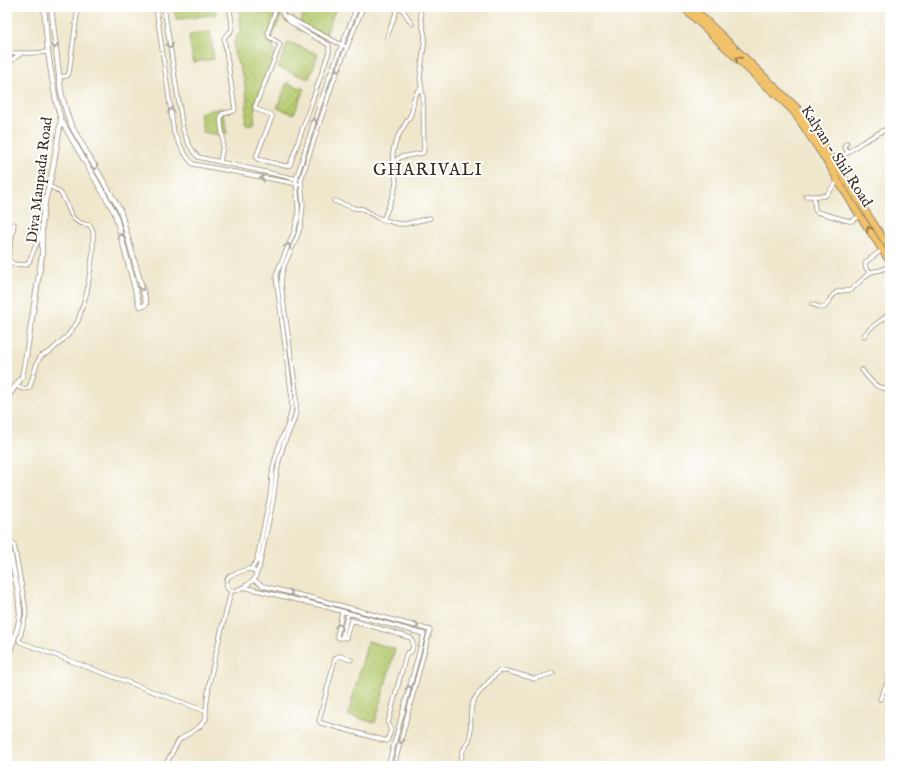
<svg xmlns="http://www.w3.org/2000/svg" width="897" height="773" viewBox="0 0 897 773" font-family="'IM FELL English',serif">
<style>
.park{fill:url(#park-dots);stroke:#787a46}
.lines{fill:none;stroke-linecap:round;stroke-linejoin:round}
.minor-casing{stroke:#958875;stroke-width:5}
.tertiary-casing{stroke:#958875;stroke-width:6}
.primary-casing{stroke:#958875;stroke-width:8}
.minor{stroke:#fff;stroke-width:3.5}
.tertiary{stroke:#fff;stroke-width:4.5}
.primary{stroke:#f2c26a;stroke-width:6}
.oneway{stroke:#a79f9a}
.oneway2{stroke:#8d6e40}
.labels{text-anchor:middle;stroke-width:4;stroke-linejoin:round;paint-order:stroke}
.street-label{font-size:15px;fill:#3b2a1e;stroke:#fff}
.quarter-label{font-size:17px;letter-spacing:1px;fill:#3b2a1e;stroke:#fff}
</style>
<defs>
<pattern id="park-dots" width="8" height="8" patternUnits="userSpaceOnUse"><rect width="8" height="8" fill="#b6cb6f"/><path d="M2 2h.1M6 6h.1" fill="none" stroke="#9dae60" stroke-width="1.8" stroke-linecap="round"/></pattern>
</defs>
<rect width="100%" height="100%" fill="#fff"/>
<filter id="ink" filterUnits="userSpaceOnUse"><feTurbulence type="fractalNoise" baseFrequency=".025" numOctaves="2"/><feDisplacementMap in="SourceGraphic" scale="8" xChannelSelector="R" yChannelSelector="G"/><feConvolveMatrix kernelMatrix="1 2 1 2 8 2 1 2 1" color-interpolation-filters="sRGB"/></filter>
<filter id="wash" filterUnits="userSpaceOnUse"><feTurbulence type="fractalNoise" baseFrequency=".012" numOctaves="4" result="noise"/><feDisplacementMap in="SourceGraphic" scale="16" xChannelSelector="R" yChannelSelector="G"/><feGaussianBlur stdDeviation="0.9" result="paint"/><feColorMatrix in="noise" values="0 0 0 0 0 0 0 0 0 0 0 0 0 0 0 0 0 1.4 0 .05"/><feComposite in="paint" operator="in"/></filter>
<g filter="url(#wash)">
<rect width="100%" height="100%" fill="#efe7cc"/>
<path class="park" d="M174,7h41l1,7 -40,6z
M239,7h45l-13,34 3,8 1,6 -10,29 -10,18 -1,21 -5,2 -4,-2 2,-23 -3,-21 -10,-26v-11l7,-13z
M306,7h30l-12,33 -27,-11z
M210,32l4,27 -21,3 -4,-27z
M288,42l30,12 -9,25 -31,-12z
M287,83l17,6 -10,25 -17,-6z
M223,108l4,26 -8,1 -16,-3 -3,-20z
M368,641l27,8 -20,74 -27,-8z"/>
</g>
<g filter="url(#ink)">
<g class="lines">
<g class="minor-casing">
<path id="minor" d="M156,7l18,126c6,12 10,22 19,31l105,20
M164,7l19,123c4,10 7,19 15,27l99,22
M401,7l11,17
M276,9l-8,23 1,5 10,6 1,2 -25,62 1,2 16,6v2l-16,40 1,2 28,7 5,-1 39,-113v-7c-10,-6 -40,-21 -45,-29 -2,-3 -3,-6 -2,-9
M287,17l57,29
M387,37l11,-30
M7,53h27l14,-1
M7,64l13,-10
M59,77l8,-1 2,-3 9,-66
M889,127l1,-7
M847,143l-3,3 4,6
M220,162c1,-7 3,-13 3,-20 1,-10 -5,-18 -1,-28l12,-3 1,-2 -11,-71c2,-4 5,-4 7,-7 3,-4 -1,-19 -2,-24
M833,163l28,-20 25,-14 4,-1
M393,164c-2,-12 3,-26 10,-36 2,-5 6,-9 8,-14 4,-12 0,-17 10,-26
M806,196h19l2,-2 11,-13
M814,196l1,14 2,2 32,9h3l8,-5
M334,201l20,7 9,1 15,9 21,6h6l25,-6
M383,220c4,-10 12,-27 13,-37 0,-7 -3,-15 -2,-22l7,-4 22,-4 1,-4 -1,-51 -3,-20 5,-41 -4,-19 -1,-11
M7,259l7,5 12,1 3,-3 12,-29
M8,259l6,-35
M870,273l-4,-5 -1,-4 2,-3 15,-11
M812,304l10,4 3,-1c4,-5 8,-16 16,-16 4,-1 6,0 10,-1l19,-18 11,-2 9,-4
M864,336c7,-12 18,-13 26,-24
M862,370c7,9 15,21 28,18
M16,386l7,3 6,-1 2,-5 6,-20 4,-7 10,-5 17,-16 10,-14 9,-29 6,-40v-21l-3,-6c-23,-2 -18,-15 -28,-30 -2,-4 -9,-7 -13,-9
M8,540l3,1 3,4 11,60 1,9 -7,26 1,2 185,69
M248,569l5,1 2,2c1,2 2,3 0,6 -2,4 -17,13 -22,13 -8,0 -8,-10 -4,-15z
M251,569l6,-8 1,-7 12,-58 3,-29 7,-25 7,-15 4,-13 1,-13 -1,-10 -14,-106 -1,-9 2,-6 16,-38 4,-15v-12l-2,-26 18,-57 14,-42 29,-73
M256,574l3,-6 14,-67 3,-24 3,-16 5,-18 10,-23 2,-9v-20l-13,-92 -2,-16 1,-9 2,-8 13,-29 4,-12 2,-20 -2,-25 32,-98 30,-75
M254,580l9,6 57,14 110,30 -36,136
M243,587l80,19 101,28 -36,132
M342,612l-5,24 2,2h3l6,-25
M342,637l4,1v-1l5,-17 60,18c3,4 2,10 0,14l-4,1 -1,2 -18,68 3,7 -4,11 -66,-18 -2,-2 16,-62 2,-2 3,-1 11,4
M880,699l7,-16 3,-13
M165,766l14,-26 20,-13 7,-8c-1,-11 2,-23 3,-34 6,-32 15,-63 22,-94
M461,766c0,-5 0,-11 2,-15 3,-6 6,-8 7,-14 2,-11 -1,-21 2,-32 2,-10 20,-26 27,-34h8l28,8 18,-6"/>
</g>
<g class="tertiary-casing">
<path id="tertiary" d="M51,7l10,85 7,26 5,11 47,81 26,92v2l-2,2h-4l-1,-2 -24,-91 -54,-93
M859,7l31,1
M7,398l15,-21 4,-21 16,-101v-33l3,-21 7,-28 9,-53 -5,-19 -4,-23 -4,-26 -4,-45
M7,537l11,55 2,22 -2,12 -11,36"/>
</g>
<g class="primary-casing">
<path id="primary" d="M683,7l83,79 11,9 17,17 35,53 9,16 22,35 30,46
M692,7l106,102 23,33 69,107"/>
</g>
<use href="#minor" class="minor"/>
<use href="#tertiary" class="tertiary"/>
<use href="#primary" class="primary"/>
</g>
<defs><path id="oneway-chevron" d="M-2-3.5L2.5 0L-2 3.5" fill="none" stroke-width="1.6" stroke-linecap="round" stroke-linejoin="round"/></defs>
<g class="oneway">
<use href="#oneway-chevron" transform="translate(55 46) rotate(84)"/>
<use href="#oneway-chevron" transform="translate(170 46) rotate(81)"/>
<use href="#oneway-chevron" transform="translate(338 69) rotate(111)"/>
<use href="#oneway-chevron" transform="translate(171 111) rotate(-98)"/>
<use href="#oneway-chevron" transform="translate(314 121) rotate(-71)"/>
<use href="#oneway-chevron" transform="translate(95 167) rotate(60)"/>
<use href="#oneway-chevron" transform="translate(263 178) rotate(-169)"/>
<use href="#oneway-chevron" transform="translate(121 236) rotate(-104)"/>
<use href="#oneway-chevron" transform="translate(288 246) rotate(-66)"/>
<use href="#oneway-chevron" transform="translate(142 288) rotate(74)"/>
<use href="#oneway-chevron" transform="translate(290 593) rotate(14)"/>
<use href="#oneway-chevron" transform="translate(339 626) rotate(-77)"/>
<use href="#oneway-chevron" transform="translate(416 626) rotate(15)"/>
<use href="#oneway-chevron" transform="translate(409 688) rotate(-75)"/>
<use href="#oneway-chevron" transform="translate(401 741) rotate(105)"/>
</g>
<g class="oneway2">
<use href="#oneway-chevron" transform="translate(738 59) rotate(-136)"/>
<use href="#oneway-chevron" transform="translate(869 229) rotate(-123)"/>
</g>
</g>
<g class="labels">
<g class="street-label">
<text transform="translate(837 156) rotate(57)" y="5">Kalyan - Shil Road</text>
<text transform="translate(39 180) rotate(-83)" y="5">Diva Manpada Road</text>
</g>
<g class="quarter-label">
<text x="428" y="175">GHARIVALI</text>
</g>
</g>
<rect width="897" height="773" fill="none" stroke="#fff" stroke-width="24"/>
</svg>
